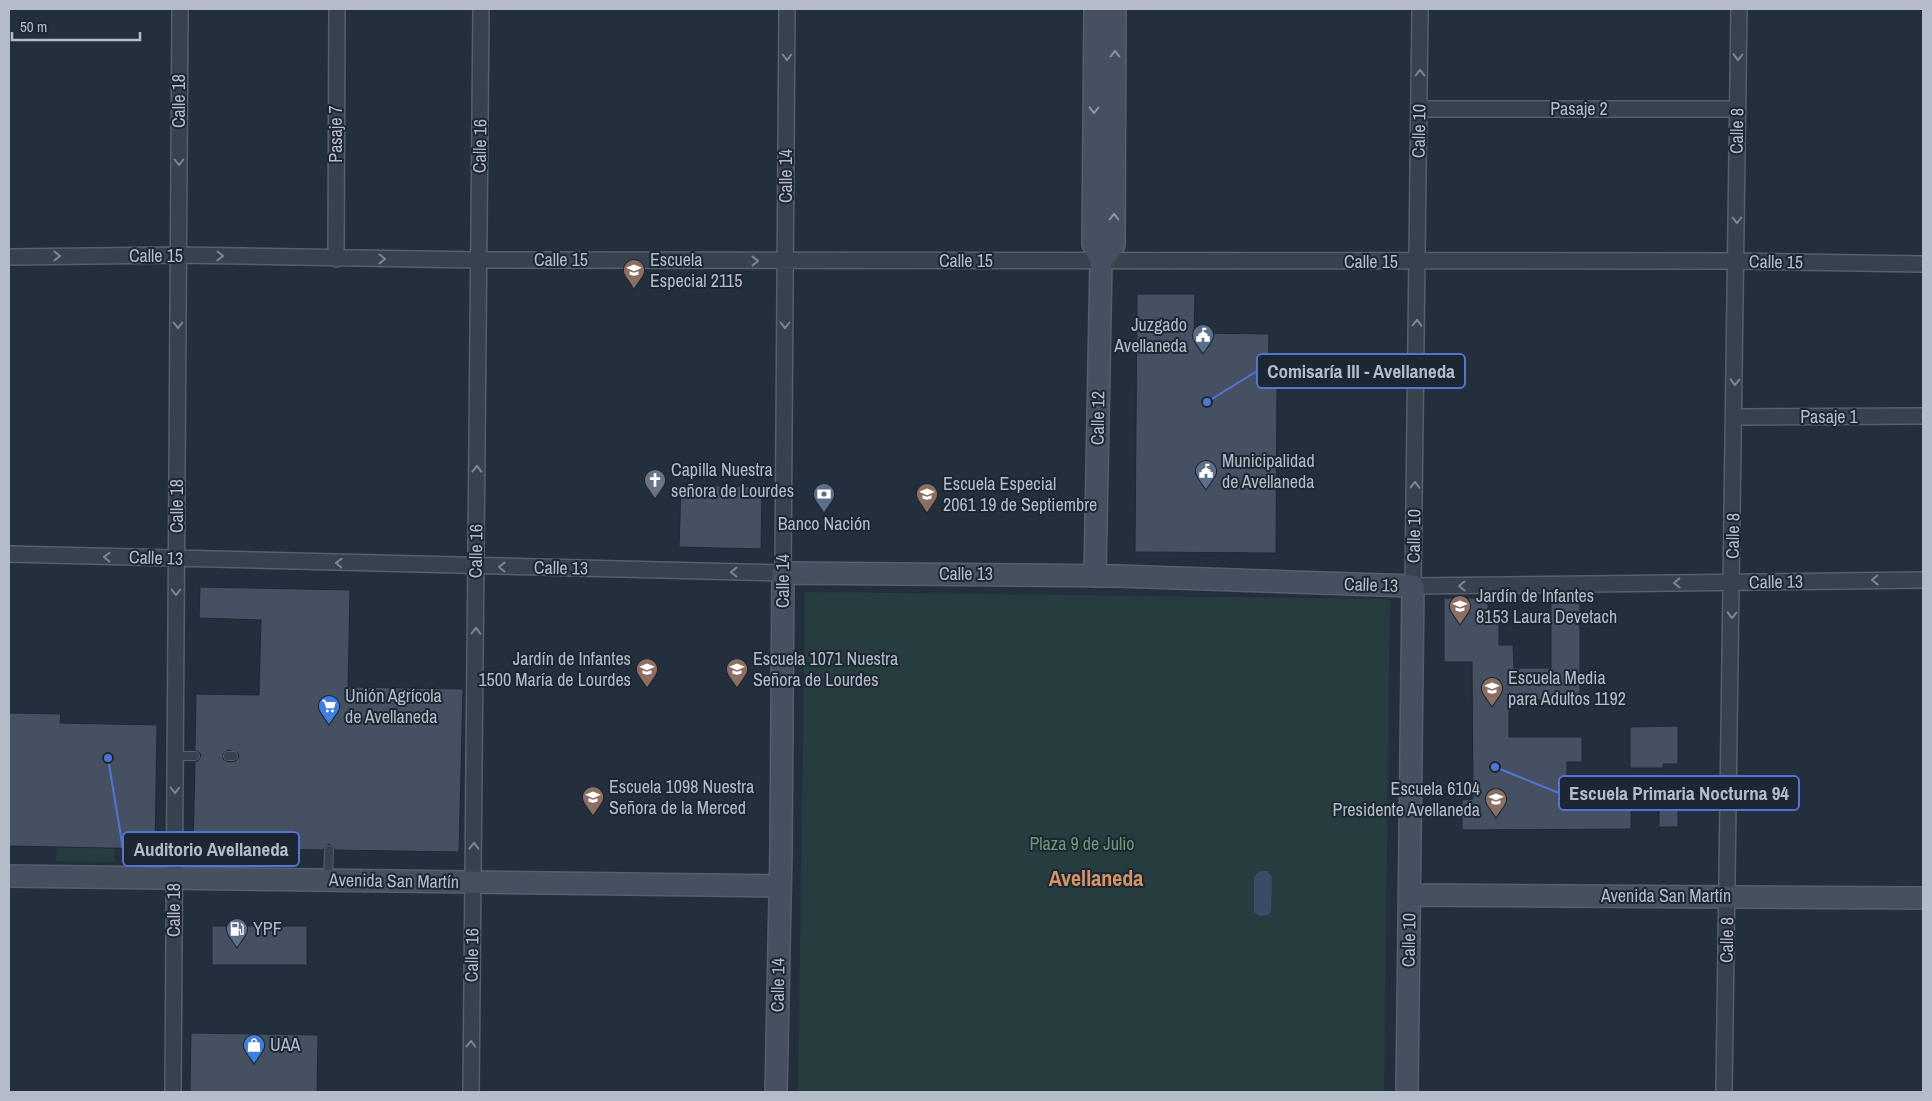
<svg xmlns="http://www.w3.org/2000/svg" width="1932" height="1101" viewBox="0 0 1932 1101" font-family="'Archivo Narrow',sans-serif">
<style>
.green{fill:#263c3f}
.water{fill:#394c67}
.building{fill:#455162;stroke:#1f2835;fill-rule:evenodd}
.lines{fill:none;stroke-linecap:round;stroke-linejoin:round}
.lane-casing{stroke:#565f6c;stroke-width:10}
.street-casing{stroke:#565f6c;stroke-width:18}
.secondary-casing{stroke:#565f6c;stroke-width:24}
.lane{stroke:#38414e;stroke-width:8}
.street{stroke:#38414e;stroke-width:15}
.secondary{stroke:#465061;stroke-width:21}
.oneway{stroke:#8e96a5}
.oneway2{stroke:#7c8592}
.labels{text-anchor:middle;stroke-width:4;stroke-linejoin:round;paint-order:stroke}
.street-label{font-size:18px;fill:#b4bcc9;stroke:#1d2633}
.poi-label{font-size:18px;fill:#b4bcc9;stroke:#1d2633;text-anchor:start}
.park-label{font-size:18px;fill:#6b9a76;stroke:#1d2633}
.district-label{font-size:22px;font-weight:bold;fill:#d59563;stroke:#1d2633}
.leader{fill:none;stroke:#5274d3;stroke-width:2}
.callout-dot{fill:#5274d3;stroke:#1d2633;stroke-width:2}
.callout{fill:#1d2633;stroke:#5274d3;stroke-width:2}
.callout-label{font-size:19px;text-anchor:middle;font-weight:bold;fill:#b4bcc9}
</style>
<rect width="100%" height="100%" fill="#242f3e"/>
<path class="green" d="M805,592l585,7 -6,493h-586z
M57,847l58,1 -1,14 -58,-1z"/>
<path class="water" d="M1260,871h7l5,6 -1,34 -3,4 -9,1 -5,-4v-35z"/>
<path class="building" d="M1137,294h58l-1,39 75,1 -1,42h9l-1,177 -141,-1z
M681,485l81,2 -1,62 -82,-2z
M200,587l150,3 -2,97 115,2 -4,163 -124,-2 -3,-4 -3,-2 -4,3 -2,3 -130,-3 2,-85 3,-1 3,-5 -1,-3 -5,-3 1,-56 63,1 2,-75 -62,-2zM228,750l10,3 1,3 -3,5 -8,1 -5,-3v-5z
M1551,596h29v104h-71v37h73v25h-15v37h64v30l-169,1v-30l11,-1 -1,-137h-28v-64h44v19h11v28h14l1,23h37z
M9,713l52,1 -1,9 97,2 -2,124 -146,-3z
M1678,726v38h-15v4h-33v-41z
M1659,798h19v29h-19z
M212,926h95v39h-95z
M191,1033l127,2 -1,57h-127z"/>
<g class="lines">
<g class="lane-casing">
<path id="lane" d="M175,756h20
M228,756h5
M328,878l1,-28"/>
</g>
<g class="street-casing">
<path id="street" d="M1420,9l-7,577 510,-6
M1420,109h318
M9,257l169,-2 301,5 1257,1 187,3
M336,259l1,-250
M1734,417l189,-1
M9,554l774,19 4,-564
M173,1092l7,-1083
M471,1092l10,-1083
M1724,1092l15,-1083"/>
</g>
<g class="secondary-casing">
<path id="secondary" d="M1095,9l-2,235 8,17 -6,315
M1101,261l13,-16 1,-236
M9,876l771,10
M1410,895l513,3
M776,1092l5,-241 2,-278 335,3 295,10 -6,506"/>
</g>
<use href="#lane" class="lane"/>
<use href="#street" class="street"/>
<use href="#secondary" class="secondary"/>
</g>
<defs><path id="oneway-chevron" d="M-2-3.5L2.5 0L-2 3.5" fill="none" stroke-width="1.6" stroke-linecap="round" stroke-linejoin="round" transform="scale(1.25)"/></defs>
<g class="oneway">
<use href="#oneway-chevron" transform="translate(1115 54) rotate(-90)"/>
<use href="#oneway-chevron" transform="translate(1094 110) rotate(91)"/>
<use href="#oneway-chevron" transform="translate(1114 217) rotate(-90)"/>
</g>
<g class="oneway2">
<use href="#oneway-chevron" transform="translate(787 57) rotate(90)"/>
<use href="#oneway-chevron" transform="translate(1738 57) rotate(91)"/>
<use href="#oneway-chevron" transform="translate(1420 73) rotate(-90)"/>
<use href="#oneway-chevron" transform="translate(179 162) rotate(90)"/>
<use href="#oneway-chevron" transform="translate(1737 220) rotate(90)"/>
<use href="#oneway-chevron" transform="translate(57 256)"/>
<use href="#oneway-chevron" transform="translate(220 256) rotate(1)"/>
<use href="#oneway-chevron" transform="translate(382 259) rotate(1)"/>
<use href="#oneway-chevron" transform="translate(755 261)"/>
<use href="#oneway-chevron" transform="translate(1417 323) rotate(-89)"/>
<use href="#oneway-chevron" transform="translate(178 325) rotate(90)"/>
<use href="#oneway-chevron" transform="translate(785 325) rotate(90)"/>
<use href="#oneway-chevron" transform="translate(1735 382) rotate(91)"/>
<use href="#oneway-chevron" transform="translate(477 469) rotate(-89)"/>
<use href="#oneway-chevron" transform="translate(1415 485) rotate(-89)"/>
<use href="#oneway-chevron" transform="translate(107 557) rotate(-178)"/>
<use href="#oneway-chevron" transform="translate(339 563) rotate(-178)"/>
<use href="#oneway-chevron" transform="translate(502 567) rotate(-179)"/>
<use href="#oneway-chevron" transform="translate(734 572) rotate(-179)"/>
<use href="#oneway-chevron" transform="translate(1875 580) rotate(179)"/>
<use href="#oneway-chevron" transform="translate(1677 583) rotate(179)"/>
<use href="#oneway-chevron" transform="translate(1462 586) rotate(179)"/>
<use href="#oneway-chevron" transform="translate(176 592) rotate(90)"/>
<use href="#oneway-chevron" transform="translate(1732 615) rotate(91)"/>
<use href="#oneway-chevron" transform="translate(476 631) rotate(-89)"/>
<use href="#oneway-chevron" transform="translate(175 790) rotate(90)"/>
<use href="#oneway-chevron" transform="translate(474 846) rotate(-89)"/>
<use href="#oneway-chevron" transform="translate(471 1044) rotate(-89)"/>
</g>
<defs>
<g id="school-pin" transform="scale(1.125)"><path d="M0 17L-7.5 6A9.5 9.5 0 1 1 7.5 6Z" fill="#8d6e63" stroke="#1d2633"/><path d="M0-5L7-2L0 1L-7-2ZM-4 1L0 2.5L4 1V4Q0 6-4 4Z" fill="#fff"/></g>
<g id="civic-pin" transform="scale(1.125)"><path d="M0 17L-7.5 6A9.5 9.5 0 1 1 7.5 6Z" fill="#5c6f8a" stroke="#1d2633"/><path d="M-.6-6.5H3V-4.5H.6V-3L4-1V1h2V6H-6V1h2V-1L-.6-3ZM-1.2 2.5V6h2.4V2.5Z" fill="#fff"/></g>
<g id="church-pin" transform="scale(1.125)"><path d="M0 17L-7.5 6A9.5 9.5 0 1 1 7.5 6Z" fill="#6b7280" stroke="#1d2633"/><path d="M-1.2-6h2.4v3.5h3.3v2.4h-3.3V6h-2.4V-.1h-3.3v-2.4h3.3Z" fill="#fff"/></g>
<g id="bank-pin" transform="scale(1.125)"><path d="M0 17L-7.5 6A9.5 9.5 0 1 1 7.5 6Z" fill="#5c6f8a" stroke="#1d2633"/><path d="M-6-4H6V4H-6ZM0-2.3a2.3 2.3 0 1 0 0 4.6a2.3 2.3 0 1 0 0-4.6Z" fill="#fff"/></g>
<g id="supermarket-pin" transform="scale(1.125)"><path d="M0 17L-7.5 6A9.5 9.5 0 1 1 7.5 6Z" fill="#3f7fe0" stroke="#1d2633"/><path d="M-6-5.5h2.5l.6 2H6L4.5 2H-2.5L-4.4-4H-6ZM-1.5 3.2a1.3 1.3 0 1 0 .1 0ZM3 3.2a1.3 1.3 0 1 0 .1 0Z" fill="#fff"/></g>
<g id="fuel-pin" transform="scale(1.125)"><path d="M0 17L-7.5 6A9.5 9.5 0 1 1 7.5 6Z" fill="#5c6f8a" stroke="#1d2633"/><path d="M-5.5-6h7V0h2V4h1.3V-2.5L3-4.5l.8-.8L6-3V5H2.5V1h-1V6h-7ZM-4.2-4.7v3.2H.2V-4.7Z" fill="#fff"/></g>
<g id="shop-pin" transform="scale(1.125)"><path d="M0 17L-7.5 6A9.5 9.5 0 1 1 7.5 6Z" fill="#3f7fe0" stroke="#1d2633"/><path d="M-5-2.5h2.3a2.7 3.5 0 0 1 5.4 0H5L5.5 6h-11ZM-1.5-2.5h3a1.5 2.3 0 0 0-3 0Z" fill="#fff"/></g>
</defs>
<g fill-rule="evenodd">
<use href="#school-pin" x="634" y="270"/>
<use href="#civic-pin" x="1203" y="335"/>
<use href="#civic-pin" x="1206" y="471"/>
<use href="#church-pin" x="655" y="480"/>
<use href="#bank-pin" x="824" y="494"/>
<use href="#school-pin" x="927" y="494"/>
<use href="#school-pin" x="1460" y="606"/>
<use href="#school-pin" x="647" y="669"/>
<use href="#school-pin" x="737" y="669"/>
<use href="#school-pin" x="1492" y="688"/>
<use href="#supermarket-pin" x="329" y="706"/>
<use href="#school-pin" x="593" y="797"/>
<use href="#school-pin" x="1496" y="799"/>
<use href="#fuel-pin" x="237" y="929"/>
<use href="#shop-pin" x="254" y="1045"/>
</g>
<g class="labels">
<g class="street-label">
<text transform="translate(179 101) rotate(-90)" y="6">Calle 18</text>
<text x="1579" y="115">Pasaje 2</text>
<text transform="translate(1419 131) rotate(-89)" y="6">Calle 10</text>
<text transform="translate(1737 131) rotate(-89)" y="6">Calle 8</text>
<text transform="translate(336 134) rotate(-90)" y="6">Pasaje 7</text>
<text transform="translate(480 146) rotate(-89)" y="6">Calle 16</text>
<text transform="translate(786 176) rotate(-90)" y="6">Calle 14</text>
<text x="156" y="262">Calle 15</text>
<text x="561" y="266">Calle 15</text>
<text x="966" y="267">Calle 15</text>
<text x="1371" y="268">Calle 15</text>
<text transform="translate(1776 262) rotate(1)" y="6">Calle 15</text>
<text x="1829" y="423">Pasaje 1</text>
<text transform="translate(1098 418) rotate(-89)" y="6">Calle 12</text>
<text transform="translate(177 506) rotate(-90)" y="6">Calle 18</text>
<text transform="translate(1414 536) rotate(-89)" y="6">Calle 10</text>
<text transform="translate(1733 536) rotate(-89)" y="6">Calle 8</text>
<text transform="translate(476 551) rotate(-89)" y="6">Calle 16</text>
<text transform="translate(156 558) rotate(2)" y="6">Calle 13</text>
<text transform="translate(561 568) rotate(1)" y="6">Calle 13</text>
<text x="966" y="580">Calle 13</text>
<text transform="translate(783 581) rotate(-90)" y="6">Calle 14</text>
<text transform="translate(1776 582) rotate(-1)" y="6">Calle 13</text>
<text transform="translate(1371 585) rotate(2)" y="6">Calle 13</text>
<text transform="translate(394 881) rotate(1)" y="6">Avenida San Martín</text>
<text x="1666" y="902">Avenida San Martín</text>
<text transform="translate(174 910) rotate(-90)" y="6">Calle 18</text>
<text transform="translate(1409 940) rotate(-89)" y="6">Calle 10</text>
<text transform="translate(1727 940) rotate(-89)" y="6">Calle 8</text>
<text transform="translate(472 955) rotate(-89)" y="6">Calle 16</text>
<text transform="translate(778 985) rotate(-89)" y="6">Calle 14</text>
</g>
<g class="poi-label">
<text x="650" y="266">Escuela<tspan x="650" dy="21">Especial 2115</tspan></text>
<text x="1187" y="331" text-anchor="end">Juzgado<tspan x="1187" dy="21">Avellaneda</tspan></text>
<text x="1222" y="467">Municipalidad<tspan x="1222" dy="21">de Avellaneda</tspan></text>
<text x="671" y="476">Capilla Nuestra<tspan x="671" dy="21">señora de Lourdes</tspan></text>
<text x="943" y="490">Escuela Especial<tspan x="943" dy="21">2061 19 de Septiembre</tspan></text>
<text x="824" y="530" text-anchor="middle">Banco Nación</text>
<text x="1476" y="602">Jardín de Infantes<tspan x="1476" dy="21">8153 Laura Devetach</tspan></text>
<text x="631" y="665" text-anchor="end">Jardín de Infantes<tspan x="631" dy="21">1500 María de Lourdes</tspan></text>
<text x="753" y="665">Escuela 1071 Nuestra<tspan x="753" dy="21">Señora de Lourdes</tspan></text>
<text x="1508" y="684">Escuela Media<tspan x="1508" dy="21">para Adultos 1192</tspan></text>
<text x="345" y="702">Unión Agrícola<tspan x="345" dy="21">de Avellaneda</tspan></text>
<text x="609" y="793">Escuela 1098 Nuestra<tspan x="609" dy="21">Señora de la Merced</tspan></text>
<text x="1480" y="795" text-anchor="end">Escuela 6104<tspan x="1480" dy="21">Presidente Avellaneda</tspan></text>
<text x="253" y="935">YPF</text>
<text x="270" y="1051">UAA</text>
</g>
<g class="park-label">
<text x="1082" y="850">Plaza 9 de Julio</text>
</g>
<g class="district-label">
<text x="1096" y="886">Avellaneda</text>
</g>
</g>
<path class="leader" d="M1207 402L1257 371M1495 767L1559 793M108 758L123 849"/>
<g class="callout-dot">
<circle cx="1207" cy="402" r="5"/>
<circle cx="1495" cy="767" r="5"/>
<circle cx="108" cy="758" r="5"/>
</g>
<g class="callout">
<rect x="1257" y="354" width="208" height="34" rx="5"/>
<rect x="1559" y="776" width="240" height="34" rx="5"/>
<rect x="123" y="832" width="176" height="34" rx="5"/>
</g>
<g class="callout-label">
<text x="1361" y="378">Comisaría III - Avellaneda</text>
<text x="1679" y="800">Escuela Primaria Nocturna 94</text>
<text x="211" y="856">Auditorio Avellaneda</text>
</g>
<rect width="1932" height="1101" fill="none" stroke="#b4bcc9" stroke-width="20"/>
<path d="M12 32v8h128v-8" fill="none" stroke="#b4bcc9" stroke-width="2.5"/>
<text x="20" y="32" font-size="15" fill="#b4bcc9" stroke="#1d2633" stroke-width="4" paint-order="stroke">50 m</text>
</svg>
